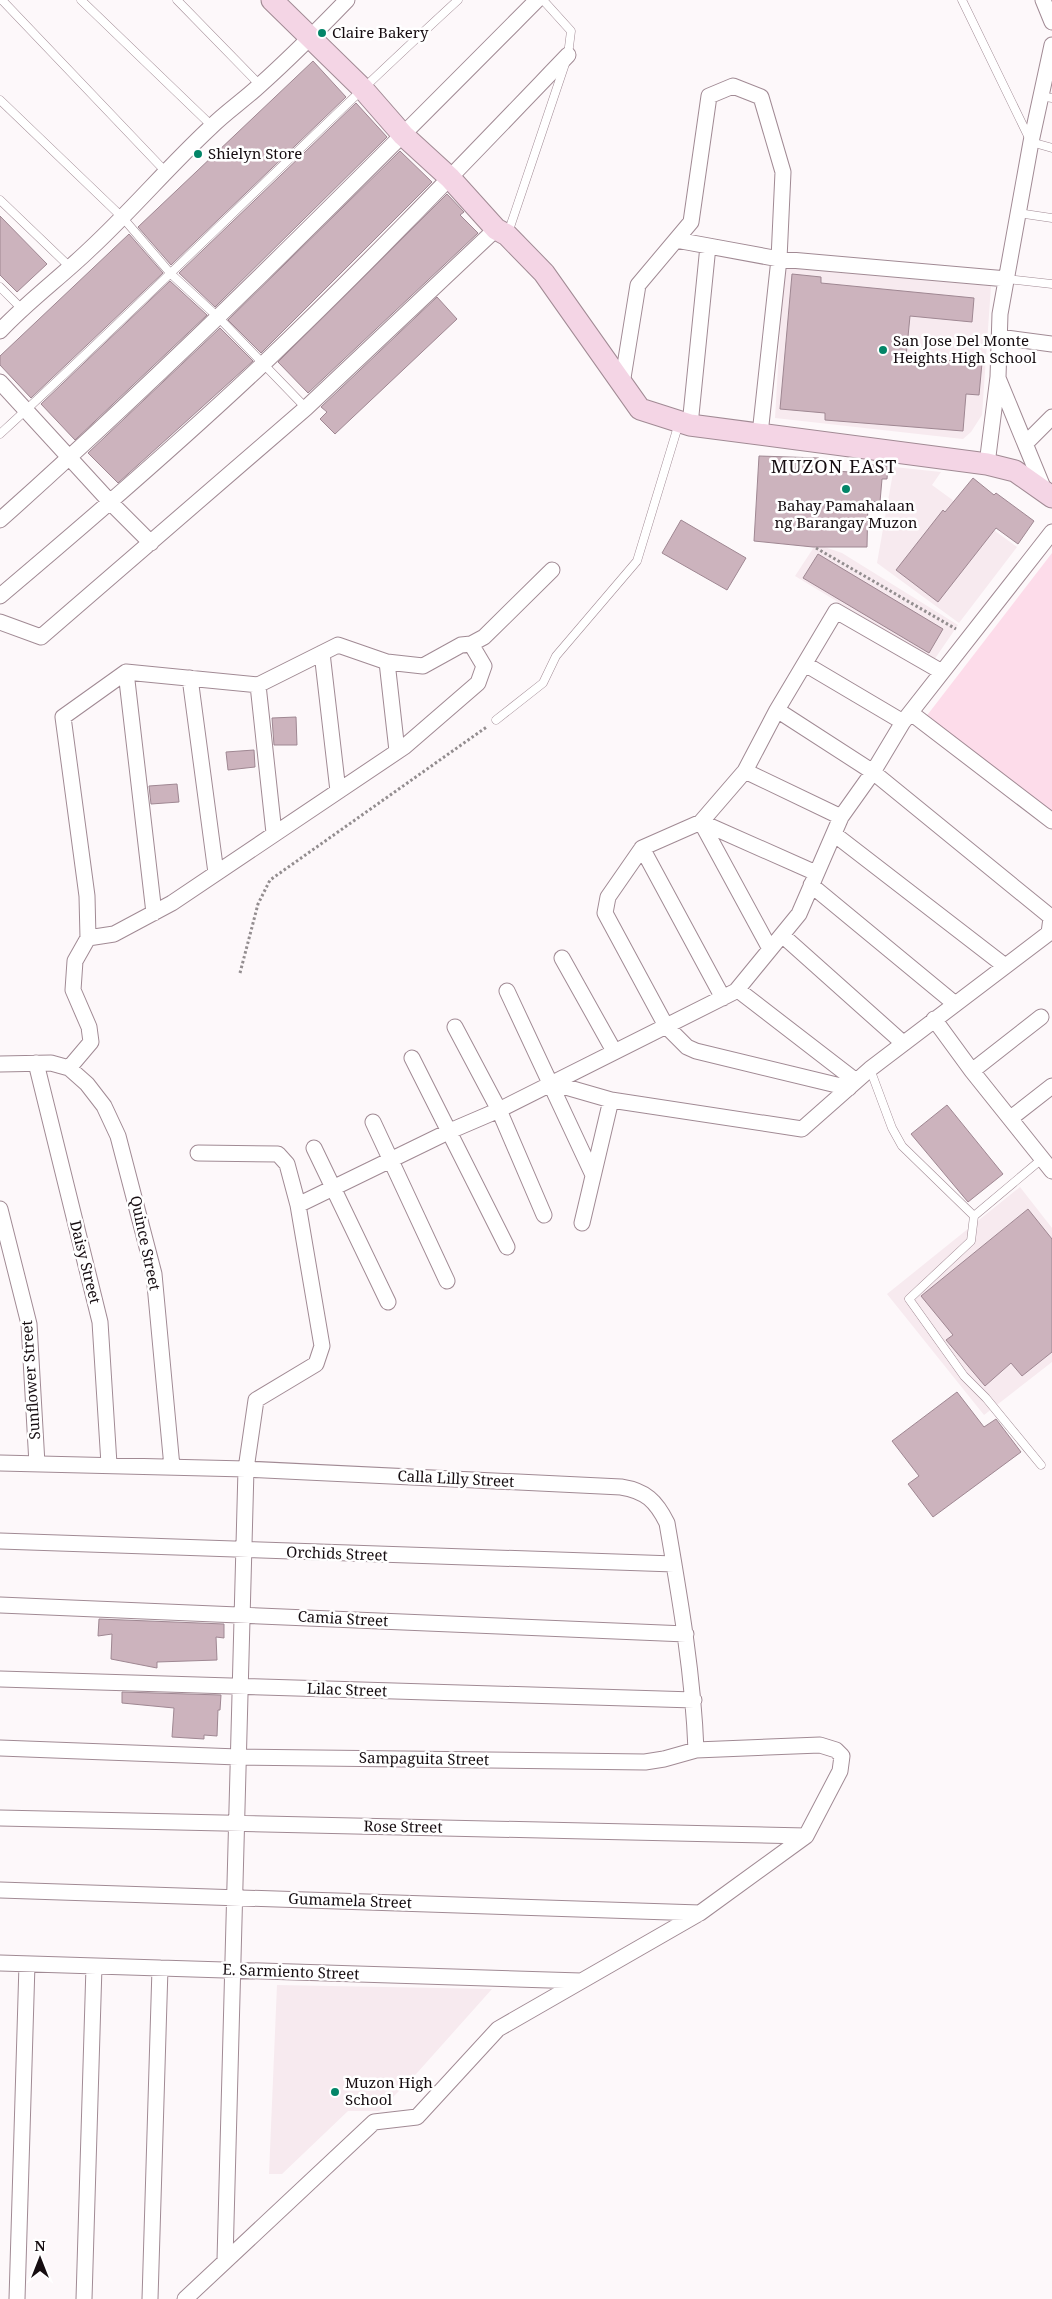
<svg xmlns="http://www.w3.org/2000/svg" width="1052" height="2299" viewBox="0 0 1052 2299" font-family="'Noto Serif',serif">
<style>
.built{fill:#f7eaef}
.green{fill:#fddcea}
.building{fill:#ccb3bd;stroke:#9f8792}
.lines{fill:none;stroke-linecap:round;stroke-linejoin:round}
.lane-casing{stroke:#a18a94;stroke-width:9}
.street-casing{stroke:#a18a94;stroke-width:17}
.secondary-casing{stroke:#a18a94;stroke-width:23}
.path{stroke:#938d8f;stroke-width:3;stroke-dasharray:2.5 2.5;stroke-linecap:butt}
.lane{stroke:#fff;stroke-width:8}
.street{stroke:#fff;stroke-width:15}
.secondary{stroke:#f4d5e5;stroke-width:21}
.poi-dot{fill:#038568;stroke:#fff;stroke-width:2}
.labels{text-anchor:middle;stroke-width:5;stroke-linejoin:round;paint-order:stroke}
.poi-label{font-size:15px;fill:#160d11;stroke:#fff;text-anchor:start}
.street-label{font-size:15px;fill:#160d11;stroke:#fff}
.quarter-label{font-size:18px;letter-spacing:1px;fill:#160d11;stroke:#fff}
</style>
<rect width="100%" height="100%" fill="#fdf8fa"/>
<path class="built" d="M784,267l207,19 -9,129 -11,17 -8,7 -188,-21z
M894,467l47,5 -9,13 85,62 -58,76 -82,-60z
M816,544l26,9 116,72 -24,35 -139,-84z
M1020,1187l32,41v134l-68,53 -97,-121z
M277,1985l215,4 -75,84 -38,38h-31l-66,63h-13z"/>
<path class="green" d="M1052,553v261l-127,-96z"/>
<path class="building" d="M313,61l33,36 -175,168 -33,-38z
M356,103l31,34 -172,170 -36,-34z
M400,151l32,31 -171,171 -33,-33z
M447,194l17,18 -4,3 18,18 -170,160 -30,-31z
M0,216l47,48 -30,28 -17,-17z
M129,234l34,39 -132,125 -31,-33v-9z
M792,274l29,3v6l153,15 -2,24 -62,-6 -4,41 76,6 -3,32 -13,-1 -3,37 -138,-11v-7l-45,-4z
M170,281l37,34 -132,125 -34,-36z
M437,297l20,22 -122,115 -15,-15 7,-7 -6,-5z
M220,328l33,33 -135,122 -30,-30z
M759,456l60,2v12l46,3 1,-9 22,2 -1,13h-5l-2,23 -12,-1 -1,46h-54l-59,-6z
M973,478l21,17 2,-2 38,28 -16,23 -22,-16 -58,74 -42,-32 47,-60 2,2z
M681,520l65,38 -19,32 -65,-37z
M818,554l125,75 -14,24 -126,-75z
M296,717l1,28h-23l-2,-27z
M254,750l1,17 -27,3 -2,-18z
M177,784l2,18 -28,2 -2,-18z
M947,1105l56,69 -35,28 -57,-68z
M1028,1209l24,30v113l-30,24 -11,-13 -26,23 -39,-46 7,-5 -32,-39z
M957,1392l27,35 12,-8 25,33 -88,65 -25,-33 11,-8 -27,-35z
M99,1619l125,5v14l-8,-1 1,23 -60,2v6l-46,-9 1,-25 -14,2z
M122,1692l99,3 -1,15h-2l-1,26 -13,-1v4l-32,-2 2,-29 -52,-5z"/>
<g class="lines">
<g class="lane-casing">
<path id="lane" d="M2,0l163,171
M81,0l131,126
M177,0l83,85
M962,0l69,142 21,6
M1041,96l11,2
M0,100l123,118 48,56 48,44 87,90
M0,200l71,68
M1018,213l34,5
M508,233l60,-178 3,-24 -28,-31
M1007,279l45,5
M0,287l21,21
M0,434c155,-142 303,-292 458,-434
M496,720l47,-37 13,-27 81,-95 42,-138
M870,1069l22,59 10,18 72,70 69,-58
M974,1216l-3,25 -62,58 55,77 22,22 55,67"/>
</g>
<g class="street-casing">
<path id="street" d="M1043,0l9,22
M676,240l103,19 228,20
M0,331c28,-30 61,-54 90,-82 42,-39 79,-83 121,-122 15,-15 33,-27 49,-42 30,-27 59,-56 87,-85
M999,337l53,7
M998,378l47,114
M0,382l111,121 40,40
M622,384l16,-99 53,-63 18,-126 24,-10 28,11 22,75 -4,87 -19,175
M690,425l18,-179
M1026,443l26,-26
M987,464l11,-87 2,-63 31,-172 21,-97
M0,520c186,-166 361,-343 537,-520
M0,596c89,-75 178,-152 263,-232 105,-100 205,-205 305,-309
M0,622l41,15 265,-229 190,-179
M322,653l16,138
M387,662l10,89
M805,664l98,58
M126,672l28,241
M190,678l26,195
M258,685l16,148
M777,710l96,62 179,146
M911,713l141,108
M745,771l96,46
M834,834l171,132
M642,848l81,150
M816,873l-115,-51 -59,26 -34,49 -3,16 61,113 21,21 9,4 153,37
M811,885l143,118
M782,935l121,108
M88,938l26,-4 58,-31 232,-156 74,-64 6,-17 -13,-22
M770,949l-69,-127 44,-51 32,-61 59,-99 106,61
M562,958l52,93
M738,990l118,91
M507,991l86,184
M934,1019l38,52 80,100
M455,1027l44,83 45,105
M412,1058l95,189
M36,1063l64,259 9,142
M0,1064l51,-1 18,5 18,16 17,22 14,30 36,138 18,193
M69,1068l22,-26 -2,-15 -16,-37 2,-29 13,-23 -1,-42 -24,-179 63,-45 132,13 80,-40 49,17 36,4 38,-21 10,-1 13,-7 68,-67
M972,1071l69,-54
M552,1083l59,17 191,29 68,-60 179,-136 2,-15
M1011,1118l41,-32
M373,1122l74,159
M314,1148l74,154
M198,1153l80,1 9,10 11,41 24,141 -6,18 -60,36 -10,69 -21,791
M298,1205l152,-74 49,-21 237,-119 63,-77 42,-97 32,-45 30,-50 149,-190
M0,1209l29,115 8,140
M582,1223l29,-123
M0,1463l246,6 375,18c25,4 35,14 46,36 13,76 26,150 29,227
M0,1541l674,23
M0,1605l686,29
M0,1679l694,21
M0,1748l238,9 407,5 19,-3 32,-9 124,-5 16,5 6,6 -2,15 -34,65 -106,77 -202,116 -81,88 -43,5 -189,177
M0,1818l806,18
M0,1890l700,23
M0,1963l581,18
M17,2299l10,-335
M84,2299l10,-333
M150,2299l10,-331"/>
</g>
<g class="secondary-casing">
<path id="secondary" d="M272,0l90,88 41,47 47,43 46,51 11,6 37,38 96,136 50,16 297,39 28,7 37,26"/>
</g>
<path class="path" d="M816,548l140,81
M240,973l18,-69 12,-24 218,-154"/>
<use href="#lane" class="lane"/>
<use href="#street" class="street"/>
<use href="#secondary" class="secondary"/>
</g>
<g class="poi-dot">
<circle cx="322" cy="33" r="5"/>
<circle cx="198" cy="154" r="5"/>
<circle cx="883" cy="350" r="5"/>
<circle cx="846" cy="489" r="5"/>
<circle cx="335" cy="2092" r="5"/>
</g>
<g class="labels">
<g class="poi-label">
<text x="332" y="38">Claire Bakery</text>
<text x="208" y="159">Shielyn Store</text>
<text x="893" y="346">San Jose Del Monte<tspan x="893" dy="17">Heights High School</tspan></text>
<text x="846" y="511" text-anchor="middle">Bahay Pamahalaan<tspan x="846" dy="17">ng Barangay Muzon</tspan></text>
<text x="345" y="2088">Muzon High<tspan x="345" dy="17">School</tspan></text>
</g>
<g class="street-label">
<text transform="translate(145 1243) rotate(78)" y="5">Quince Street</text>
<text transform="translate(85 1262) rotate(76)" y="5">Daisy Street</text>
<text transform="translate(31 1380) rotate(-94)" y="5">Sunflower Street</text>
<text transform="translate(456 1479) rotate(3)" y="5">Calla Lilly Street</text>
<text transform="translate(337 1554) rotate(2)" y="5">Orchids Street</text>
<text transform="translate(343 1619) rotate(3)" y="5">Camia Street</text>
<text transform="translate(347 1690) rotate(2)" y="5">Lilac Street</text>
<text transform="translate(424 1759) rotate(1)" y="5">Sampaguita Street</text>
<text transform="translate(403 1827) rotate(1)" y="5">Rose Street</text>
<text transform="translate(350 1901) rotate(2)" y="5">Gumamela Street</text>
<text transform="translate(291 1972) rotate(2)" y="5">E. Sarmiento Street</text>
</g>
<g class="quarter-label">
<text x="834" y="473">MUZON EAST</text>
</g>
</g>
<g transform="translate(40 2259)" stroke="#ffffff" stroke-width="4" paint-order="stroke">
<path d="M0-4L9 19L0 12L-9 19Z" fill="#160d11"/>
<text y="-8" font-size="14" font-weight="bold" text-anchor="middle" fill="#160d11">N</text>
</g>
</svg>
